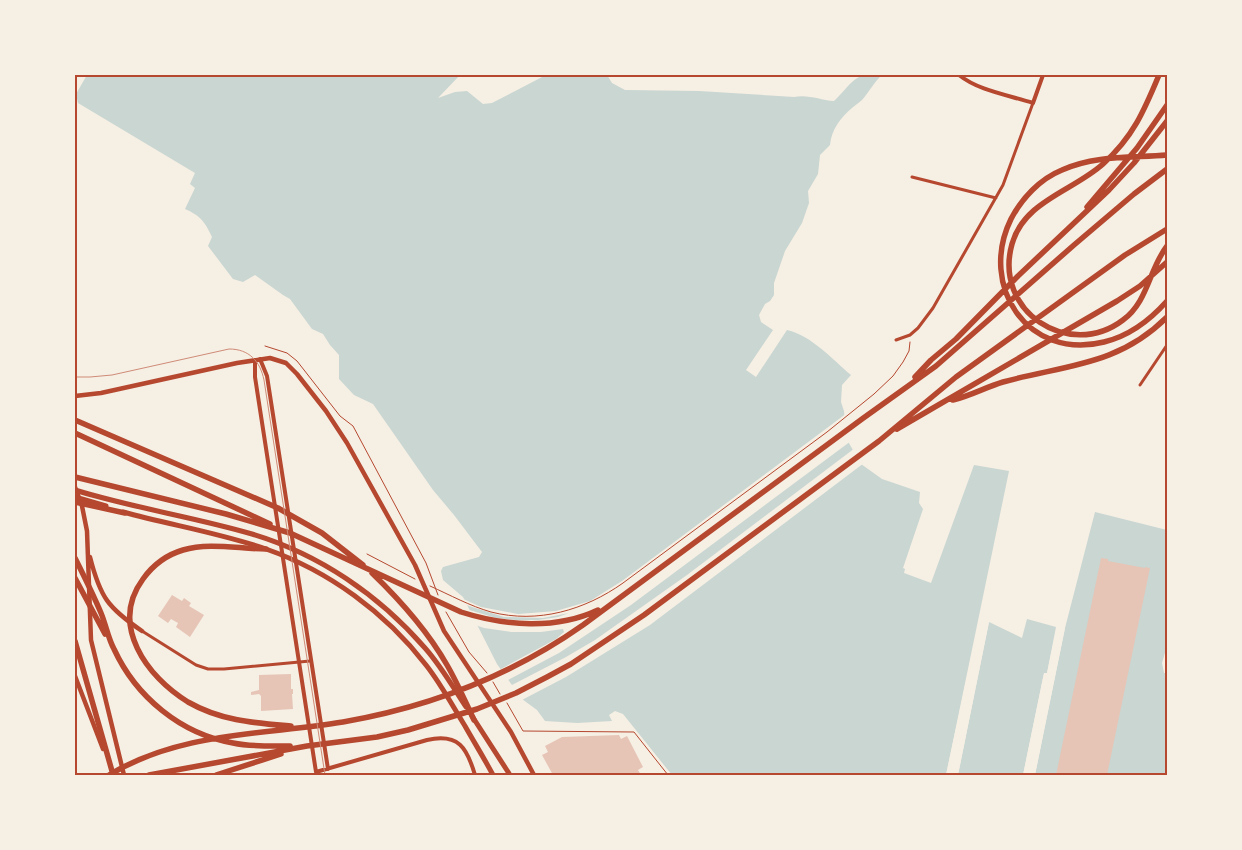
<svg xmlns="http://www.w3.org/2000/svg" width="1242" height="850" viewBox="0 0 1242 850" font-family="'Libre Baskerville',serif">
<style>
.water{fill:#c9d6d2}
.pier{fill:#f6efe4}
.building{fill:#e6c5b7}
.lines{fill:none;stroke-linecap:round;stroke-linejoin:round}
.path{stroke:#b5482f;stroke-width:1}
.minor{stroke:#b5482f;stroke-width:3}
.tertiary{stroke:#b5482f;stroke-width:4}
.secondary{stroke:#b5482f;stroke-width:4.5}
.primary{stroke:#b5482f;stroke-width:5}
.motorway{stroke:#b5482f;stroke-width:5.5}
.tram{stroke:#cf8b77;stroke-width:1}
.neatline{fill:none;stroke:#b5482f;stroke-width:2}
</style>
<rect width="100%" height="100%" fill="#f6efe4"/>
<path class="water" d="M87,75h373l-22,23 17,-6 12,-1 16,13 9,-1 54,-28h61l5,8 13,7 74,1 95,6c14,-3 26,3 40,4 9,-8 17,-21 27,-25 6,-3 15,-1 21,-1 -8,7 -13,17 -20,25 -3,3 -7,5 -10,8 -11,9 -21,22 -22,37l-10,10 -2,19 -10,17 1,12 -7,20 -17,28 -11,32v12l-4,6 -5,3 -6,11 2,7 12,8 -27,40 10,7 31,-47c25,6 45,29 64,45l-9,10 -1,17 3,9 2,27 15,26 21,15 38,13 -1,11 4,6 -20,59 2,1 -1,4 27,10 43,-118 35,6 -63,304h-274l-49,-61 -8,-3 -6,4 3,6 -35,2 -32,-2 -8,-11 -15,-11 -25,-35 -34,-67 -20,-17 -2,-9 2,-4 36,-10 3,-5 -28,-37 -21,-25 -60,-86 -19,-9 -15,-16v-24l-9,-10 -7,-11 -11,-5 -22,-30 -7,-4 -28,-20 -12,7 -10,-3 -25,-33 4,-9c-7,-15 -11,-21 -27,-28l10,-21 -5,-4 5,-11 -117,-70 -2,-9z
M1095,512l72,18v116l-5,17 2,10h3v102h-132l30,-147z
M1027,619l29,8 -9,46h-3l-21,102h-65l31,-153 33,16z"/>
<path class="pier" d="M847,413l2,24 2,4 -220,164 -72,48 -53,28 -7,-11 57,-31 8,-7 -1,-3 -22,3h-30l-27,-4 -9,-3 -9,-16 30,9 20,2h22l20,-3 30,-11 -19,7 -26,5 -39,-1 -35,-11 -5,-2 -3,-6 20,9 37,7 38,-3 34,-10 32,-20z
M855,448l9,15 -214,162 -84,52 -46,24 -10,-15 56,-29 29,-17 92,-65z
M979,620h2l-32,155h-3z
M987,621l2,1 -31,153h-2z
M1057,626l2,1 -10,47 -3,2 -21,99h-2l21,-102h3z
M1063,627l2,1 -30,147h-3z"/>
<path class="building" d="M1101,558l7,1v2l37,7v-1l5,1 -43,207h-51z
M172,595l10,6 2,-3 7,5 -2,3 15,9 -14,22 -14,-10 2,-4 -7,-4 -3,4 -10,-7z
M291,674v15h2v5h-1l1,15 -32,2v-15l-2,-2 -8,1v-3l8,-2v-15z
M619,735l2,4 6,-3 16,31 -5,3 3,5h-88l-11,-20 6,-3 -3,-6 17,-9z"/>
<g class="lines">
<path class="path" d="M265,346l22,7 10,8 43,55 13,10 73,137 12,32
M367,554l48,25
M430,586c20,9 40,20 61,26 47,12 94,-2 132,-29l204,-151 47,-38 19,-18 10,-14 6,-11 1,-9
M446,612l23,40 18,21
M493,682l7,12
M507,703l16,28 111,1 34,43"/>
<path class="minor" d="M912,177l84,21
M896,340l14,-5 8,-7 15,-20 70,-123 30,-82
M1140,385l27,-40
M142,631l54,34 12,4h16l86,-8"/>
<path class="tertiary" d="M959,75c20,16 50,20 74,28l10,-28
M260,359l7,17 61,393
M255,360v17l61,395 111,-32c32,-7 40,8 48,35"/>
<path class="secondary" d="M75,396l26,-3 136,-30 33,-5 16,5 11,11 29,37 21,32 68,122 29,66 67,101 23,43
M75,487l7,19 5,25 4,109 33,135
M90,557c10,40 18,51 52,74
M75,676l28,73"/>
<path class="primary" d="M75,490c58,18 119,27 177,44 67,20 127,61 173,114 16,18 28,39 41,59
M75,497l31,9
M123,512c47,13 97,21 143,37 63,22 120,64 160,116 15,19 26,40 39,61 9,16 19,32 28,49
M472,716l38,59"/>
<path class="motorway" d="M1159,75c-15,36 -26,62 -56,89 -30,27 -79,37 -91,80 -19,67 57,117 111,76 25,-18 26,-51 44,-74
M1167,155c-35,3 -72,0 -105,15 -22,9 -40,28 -51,49 -33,67 17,142 93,123 25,-6 47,-23 63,-41
M1087,207l50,-59 30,-43
M915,377l16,-17 25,-21 62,-63 91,-86 25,-27 33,-42
M953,400c17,-4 33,-13 50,-18 62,-17 115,-16 164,-65
M75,420l203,88 44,25 41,32
M897,429l220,-128 23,-15 27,-24
M75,433l195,91
M75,477l151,37 64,19 171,79c44,14 95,18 137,-2
M75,502l50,11
M266,549c-27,0 -57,-7 -83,1 -17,5 -30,15 -40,29 -34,46 4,98 45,123 33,19 67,21 103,24
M75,558c9,18 18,36 26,55 5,12 7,25 13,36 22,48 67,85 119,94 19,4 38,3 57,3
M372,573c28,27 55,57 75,92 10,17 18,36 27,55
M75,578l30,56
M75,641l37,130
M109,775c71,-43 154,-40 234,-53 86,-15 169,-47 240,-97l279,-206 74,-53 138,-121 60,-51 33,-25
M149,775l158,-29 70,-9 31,-7 69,-21 39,-16 31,-16 24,-13 73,-49 235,-174 77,-64 169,-122 42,-26
M216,775l65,-21"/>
<path class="tram" d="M75,377h15l22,-2 117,-26c20,0 31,12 35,31l61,395"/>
</g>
<rect width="1242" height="850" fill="none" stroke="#f6efe4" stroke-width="152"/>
<rect x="76" y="76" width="1090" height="698" class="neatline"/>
</svg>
